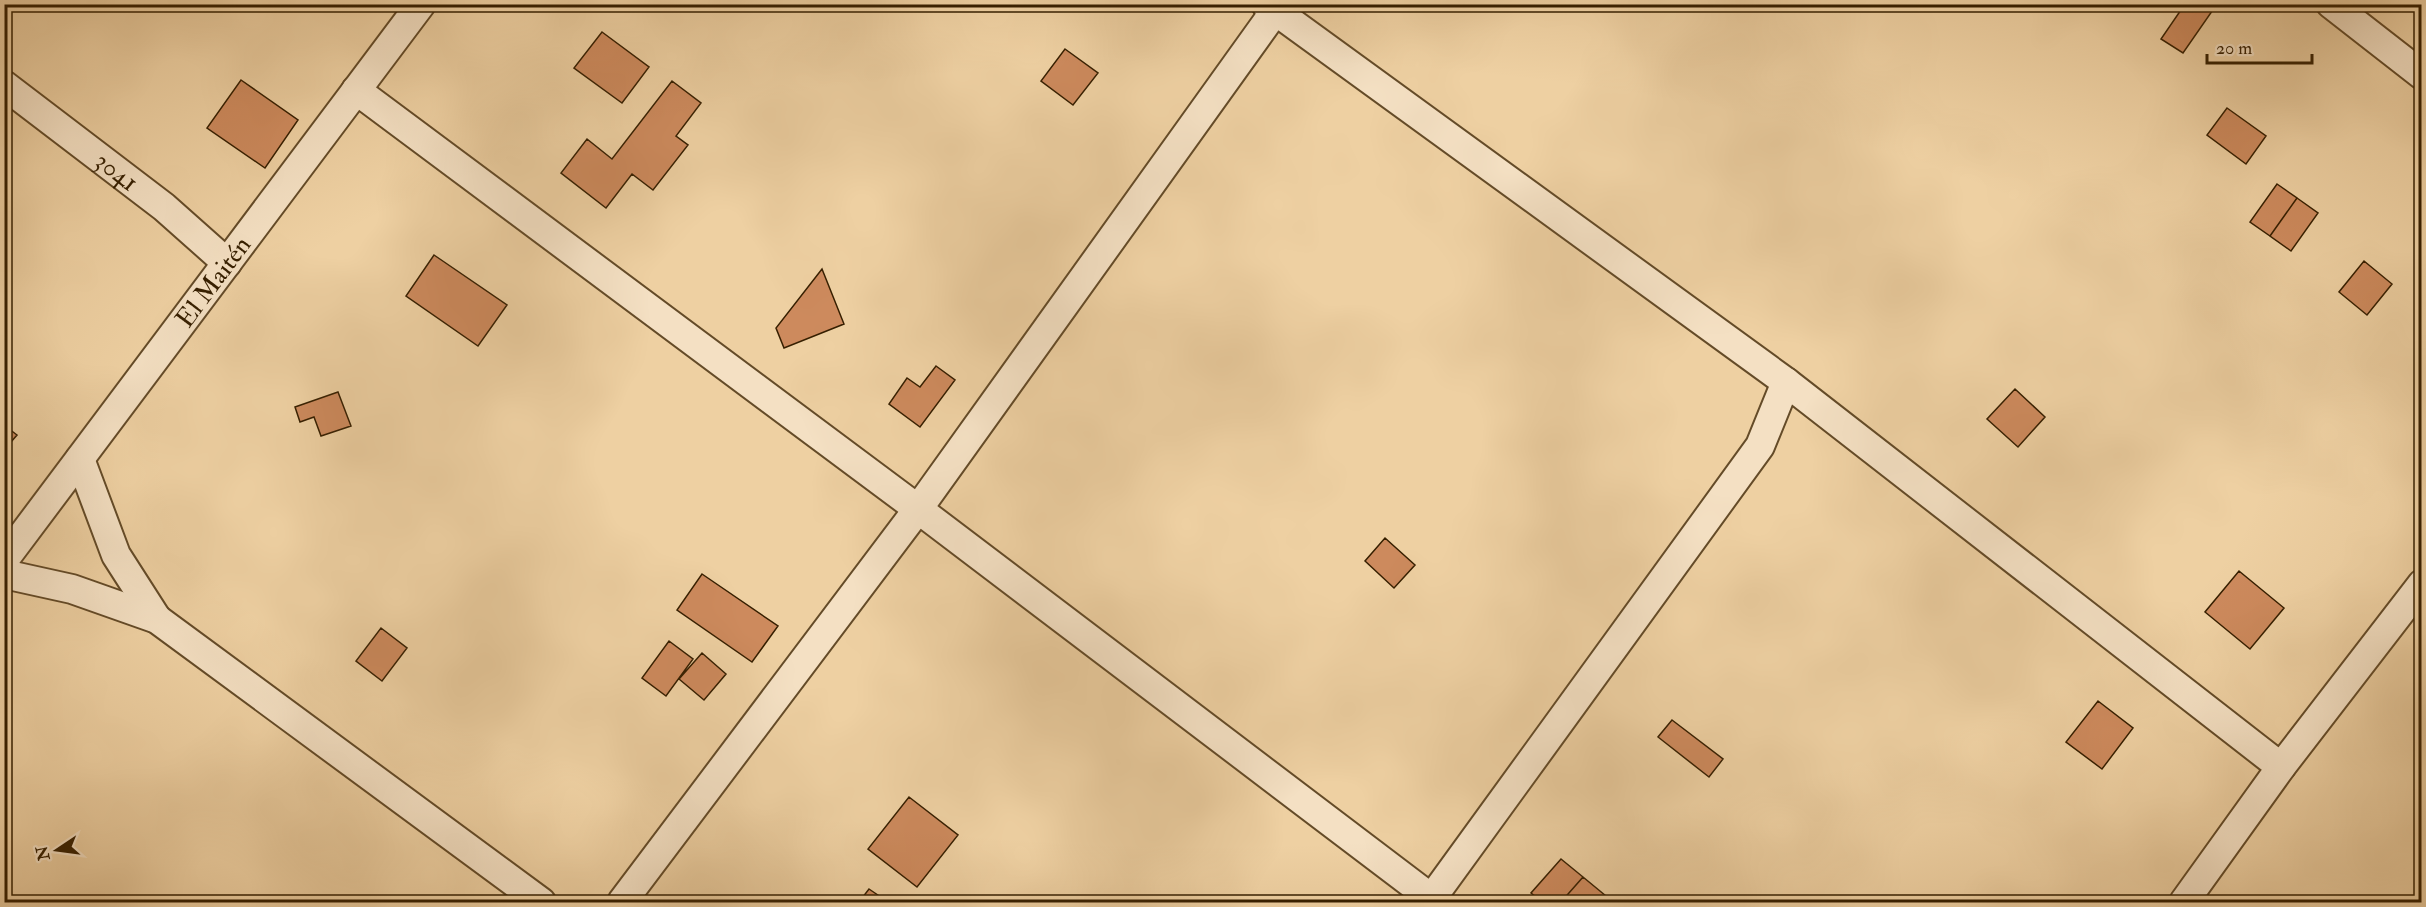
<svg xmlns="http://www.w3.org/2000/svg" width="2426" height="907" viewBox="0 0 2426 907" font-family="'IM FELL Double Pica',serif">
<style>
.building{fill:#cd8a5d;stroke:#361f00;stroke-width:1.5}
.lines{fill:none;stroke-linecap:round;stroke-linejoin:round}
.street-casing{stroke:#644b28;stroke-width:32}
.street{stroke:#f4e0c3;stroke-width:28}
.labels{text-anchor:middle;stroke-width:4.5;stroke-linejoin:round;paint-order:stroke}
.street-label{font-size:26px;fill:#361f00;stroke:#f4e0c3}
</style>
<rect width="100%" height="100%" fill="#eed0a2"/>
<filter id="stains"><feTurbulence type="fractalNoise" baseFrequency=".00333" numOctaves="4"/><feColorMatrix values="0 0 0 0 .2 0 0 0 0 .09 0 0 0 0 .02 0 0 0 .5 -.17"/></filter>
<radialGradient id="worn" r=".72"><stop offset=".6" stop-color="#630" stop-opacity="0"/><stop offset="1" stop-color="#630" stop-opacity=".3"/></radialGradient>
<path class="building" d="M2185,4h32l-34,49 -22,-14z
M602,32l47,35 -27,36 -48,-35z
M1065,49l33,24 -25,32 -32,-24z
M241,80l57,40 -33,48 -58,-40z
M672,81l29,22 -25,33 12,9 -35,45 -21,-16 -26,34 -45,-35 26,-34 25,20z
M2227,108l39,28 -20,28 -39,-29z
M2277,184l20,14 -27,38 -20,-14z
M2297,198l21,15 -27,38 -21,-15z
M434,255l73,50 -29,41 -72,-50z
M2364,261l28,23 -25,31 -28,-23z
M822,269l22,55 -60,24 -8,-20z
M936,366l19,14 -35,47 -31,-23 18,-26 13,9z
M2015,389l30,28 -27,30 -31,-28z
M338,392l13,34 -30,10 -7,-19 -14,5 -5,-15z
M4,425l13,10 -13,15z
M1385,538l30,27 -21,23 -29,-27z
M2239,571l45,37 -34,41 -45,-37z
M702,574l76,52 -26,36 -75,-52z
M381,628l26,20 -25,33 -26,-20z
M669,641l24,18 -27,37 -24,-18z
M702,653l24,21 -22,26 -25,-21z
M2098,701l35,27 -31,41 -36,-27z
M1672,720l51,39 -14,18 -51,-40z
M909,797l49,38 -41,52 -49,-38z
M1561,859l22,18 -22,25h-19l-11,-9z
M1583,877l23,19 -6,6h-39z
M869,889l19,13h-29z"/>
<g class="lines">
<g class="street-casing">
<g id="street">
<path d="M1266,4l520,378 495,385"/>
<path d="M2331,4l91,71"/>
<path id="s1" d="M4,85l160,122 63,56"/>
<path d="M356,90l562,419 518,393"/>
<path d="M80,459l36,96 41,64"/>
<path id="s2" d="M4,560l417,-556"/>
<path d="M4,574l68,15 85,30 384,283"/>
<path d="M622,902l296,-393 357,-498"/>
<path d="M1429,902l331,-456 26,-64"/>
<path d="M2184,902l97,-135 141,-183"/>
</g>
</g>
<use href="#street" class="street"/>
</g>
<g class="labels">
<g class="street-label">
<text dy="9" stroke="none"><textPath href="#s1" startOffset="142">3041</textPath></text>
<text dy="9" stroke="none"><textPath href="#s2" startOffset="348">El Maitén</textPath></text>
</g>
</g>
<rect width="2426" height="907" fill="none" stroke="#eed0a2" stroke-width="24"/>
<rect x="6" y="6" width="2414" height="895" fill="none" stroke="#361f00" stroke-width="3"/>
<rect x="12" y="12" width="2402" height="883" fill="none" stroke="#361f00" stroke-width="1.5"/>
<g transform="translate(57 850) rotate(257)" stroke="#f4e0c3" stroke-width="4.5" paint-order="stroke">
<path d="M0-4.5L10 22L0 15L-10 22Z" fill="#361f00"/>
<text y="-9" font-size="16" font-weight="bold" text-anchor="middle" fill="#361f00">N</text>
</g>
<path d="M2207 54v9h105v-9" fill="none" stroke="#361f00" stroke-width="3"/>
<text x="2216" y="54" font-size="18" fill="#361f00" stroke="#f4e0c3" stroke-width="4.5" paint-order="stroke">20 m</text>
<rect width="100%" height="100%" filter="url(#stains)"/>
<rect width="100%" height="100%" fill="url(#worn)"/>
</svg>
